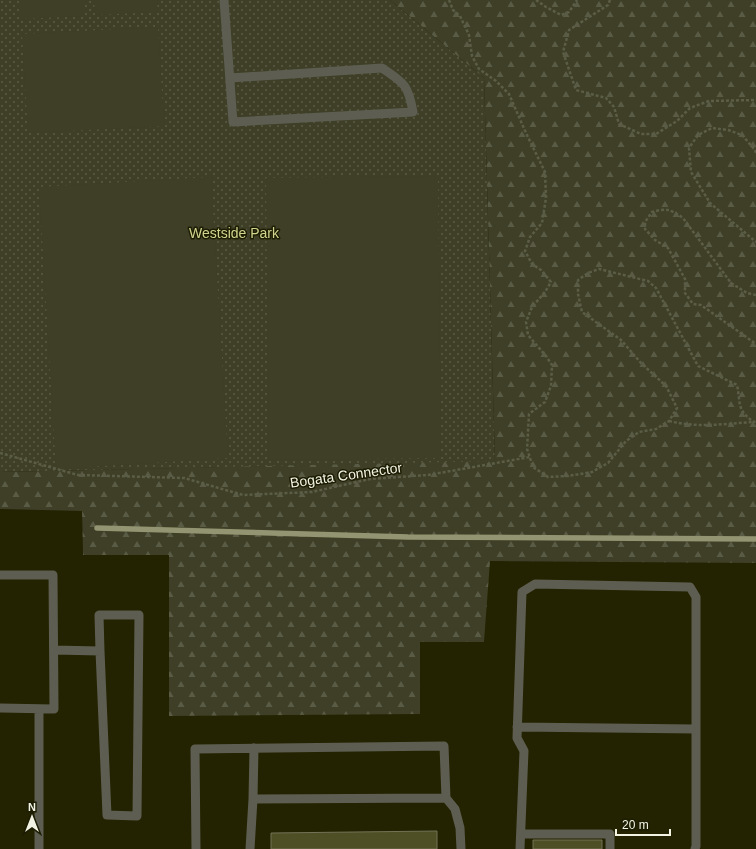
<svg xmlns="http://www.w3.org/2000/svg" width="756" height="849" viewBox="0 0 756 849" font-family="Arial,sans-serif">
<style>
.built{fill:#232301}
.grass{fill:url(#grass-dots)}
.forest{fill:url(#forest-firs)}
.pitch{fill:#3e3f26}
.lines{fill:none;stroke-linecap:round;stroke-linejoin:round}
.stream{stroke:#939471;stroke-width:5.5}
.building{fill:#4e4f24;stroke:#727357}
.path{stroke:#5c5d46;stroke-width:2.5;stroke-dasharray:3 2;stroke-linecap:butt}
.service{stroke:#5d5d51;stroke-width:9}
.labels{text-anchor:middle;stroke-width:3;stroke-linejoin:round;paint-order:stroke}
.park-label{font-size:14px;fill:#d1d48d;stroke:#1c1d03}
.street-label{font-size:14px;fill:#f2f3e3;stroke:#1c1d03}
</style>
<defs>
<pattern id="grass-dots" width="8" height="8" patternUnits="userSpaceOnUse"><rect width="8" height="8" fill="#3e3f26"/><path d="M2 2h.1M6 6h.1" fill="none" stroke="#5a5b45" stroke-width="1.8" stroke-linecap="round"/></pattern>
<pattern id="forest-firs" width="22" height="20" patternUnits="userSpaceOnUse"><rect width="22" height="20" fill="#3e3f26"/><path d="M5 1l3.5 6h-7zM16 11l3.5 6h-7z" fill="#5a5b45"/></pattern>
</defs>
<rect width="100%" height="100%" fill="#1c1d03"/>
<path class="built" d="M0,509l82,2 1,44h86v161l251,-74h64l5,-81 267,2v286h-756z"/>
<path class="grass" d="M0,0h390l94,78 11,384 -495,10z"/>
<path class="forest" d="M390,0h366v563l-266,-2 -6,81h-64v72l-251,2v-161h-86l-1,-44 -82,-2v-37l495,-11 -11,-383z"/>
<path class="pitch" d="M21,0h63v16l-63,3z
M94,0h63l1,12 -63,3z
M158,27l6,99 -136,7 -6,-99z
M438,176l3,282 -172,2 -3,-282z
M211,177l17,281 -172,11 -17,-282z"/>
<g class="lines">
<path class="stream" d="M97,528l311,9 348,2"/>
</g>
<path class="building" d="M437,831v18h-166v-16z
M533,840h69v9h-69z"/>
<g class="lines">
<path class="path" d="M449,0l4,10 7,6 9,19 3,21 7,13 17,12 13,13 17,39 19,39 1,26 -4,25 -12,14 -5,14 7,13 9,6 10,12 -6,10 -13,15 -6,15 2,13 18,21 6,9 -1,21 -6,16 -16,12 -2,35 6,18 15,10 20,-1 24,-4 16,-9 18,-22 13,-9 17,-3 13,-8 8,-13 -11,-22 -25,-23 -20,-23 -39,-28 -4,-18v-14l10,-7 11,-4 49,12 8,7 42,78 39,19c4,18 -1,25 17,37l2,-1
M536,0l10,7 15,8 8,-3 8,-12
M610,0l-2,5 -39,25 -6,22 13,38 30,8 8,9 5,17 22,10h15l21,-13 13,-13 19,-7 47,-1
M756,153l-1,-3 -13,-15 -14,-5 -16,-2 -14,7 -9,13 2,24 19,31 46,39
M756,295l-9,-2 -16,-10 -48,-65c-13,-9 -16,-10 -31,-6l-7,10v7l10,11 13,8 17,31v14l8,11 8,1 55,39
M669,421c27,7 56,3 83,1
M0,453l78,22 106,3 59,17 69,-3 58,-13 58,-4 102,-18"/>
<path class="service" d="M224,0l9,122 180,-10c-5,-28 -9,-29 -31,-44l-152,10
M0,575h53l1,134 -54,-1
M54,650l46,1 -1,-36h40l-2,201 -30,-1 -7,-164
M39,709v140
M517,727l179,2
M253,799l193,-1
M521,834h89v15
M196,849l-1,-100 249,-3 2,52 9,11 5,19 1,21
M250,849l3,-50 1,-51
M520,849l4,-98 -7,-13 5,-146 13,-8 155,3 6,10v249l-1,3"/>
</g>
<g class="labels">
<g class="park-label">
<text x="234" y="238">Westside Park</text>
</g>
<g class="street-label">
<text transform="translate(346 475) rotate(-8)" y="5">Bogata Connector</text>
</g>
</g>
<g transform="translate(32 817)" stroke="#1c1d03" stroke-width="3" paint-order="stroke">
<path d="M0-3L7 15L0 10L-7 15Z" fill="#f2f3e3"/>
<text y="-6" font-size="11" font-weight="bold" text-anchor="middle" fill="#f2f3e3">N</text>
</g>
<path d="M616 829v6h54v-6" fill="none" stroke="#f2f3e3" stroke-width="2"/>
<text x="622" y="829" font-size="12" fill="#f2f3e3" stroke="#1c1d03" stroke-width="3" paint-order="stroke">20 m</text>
</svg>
